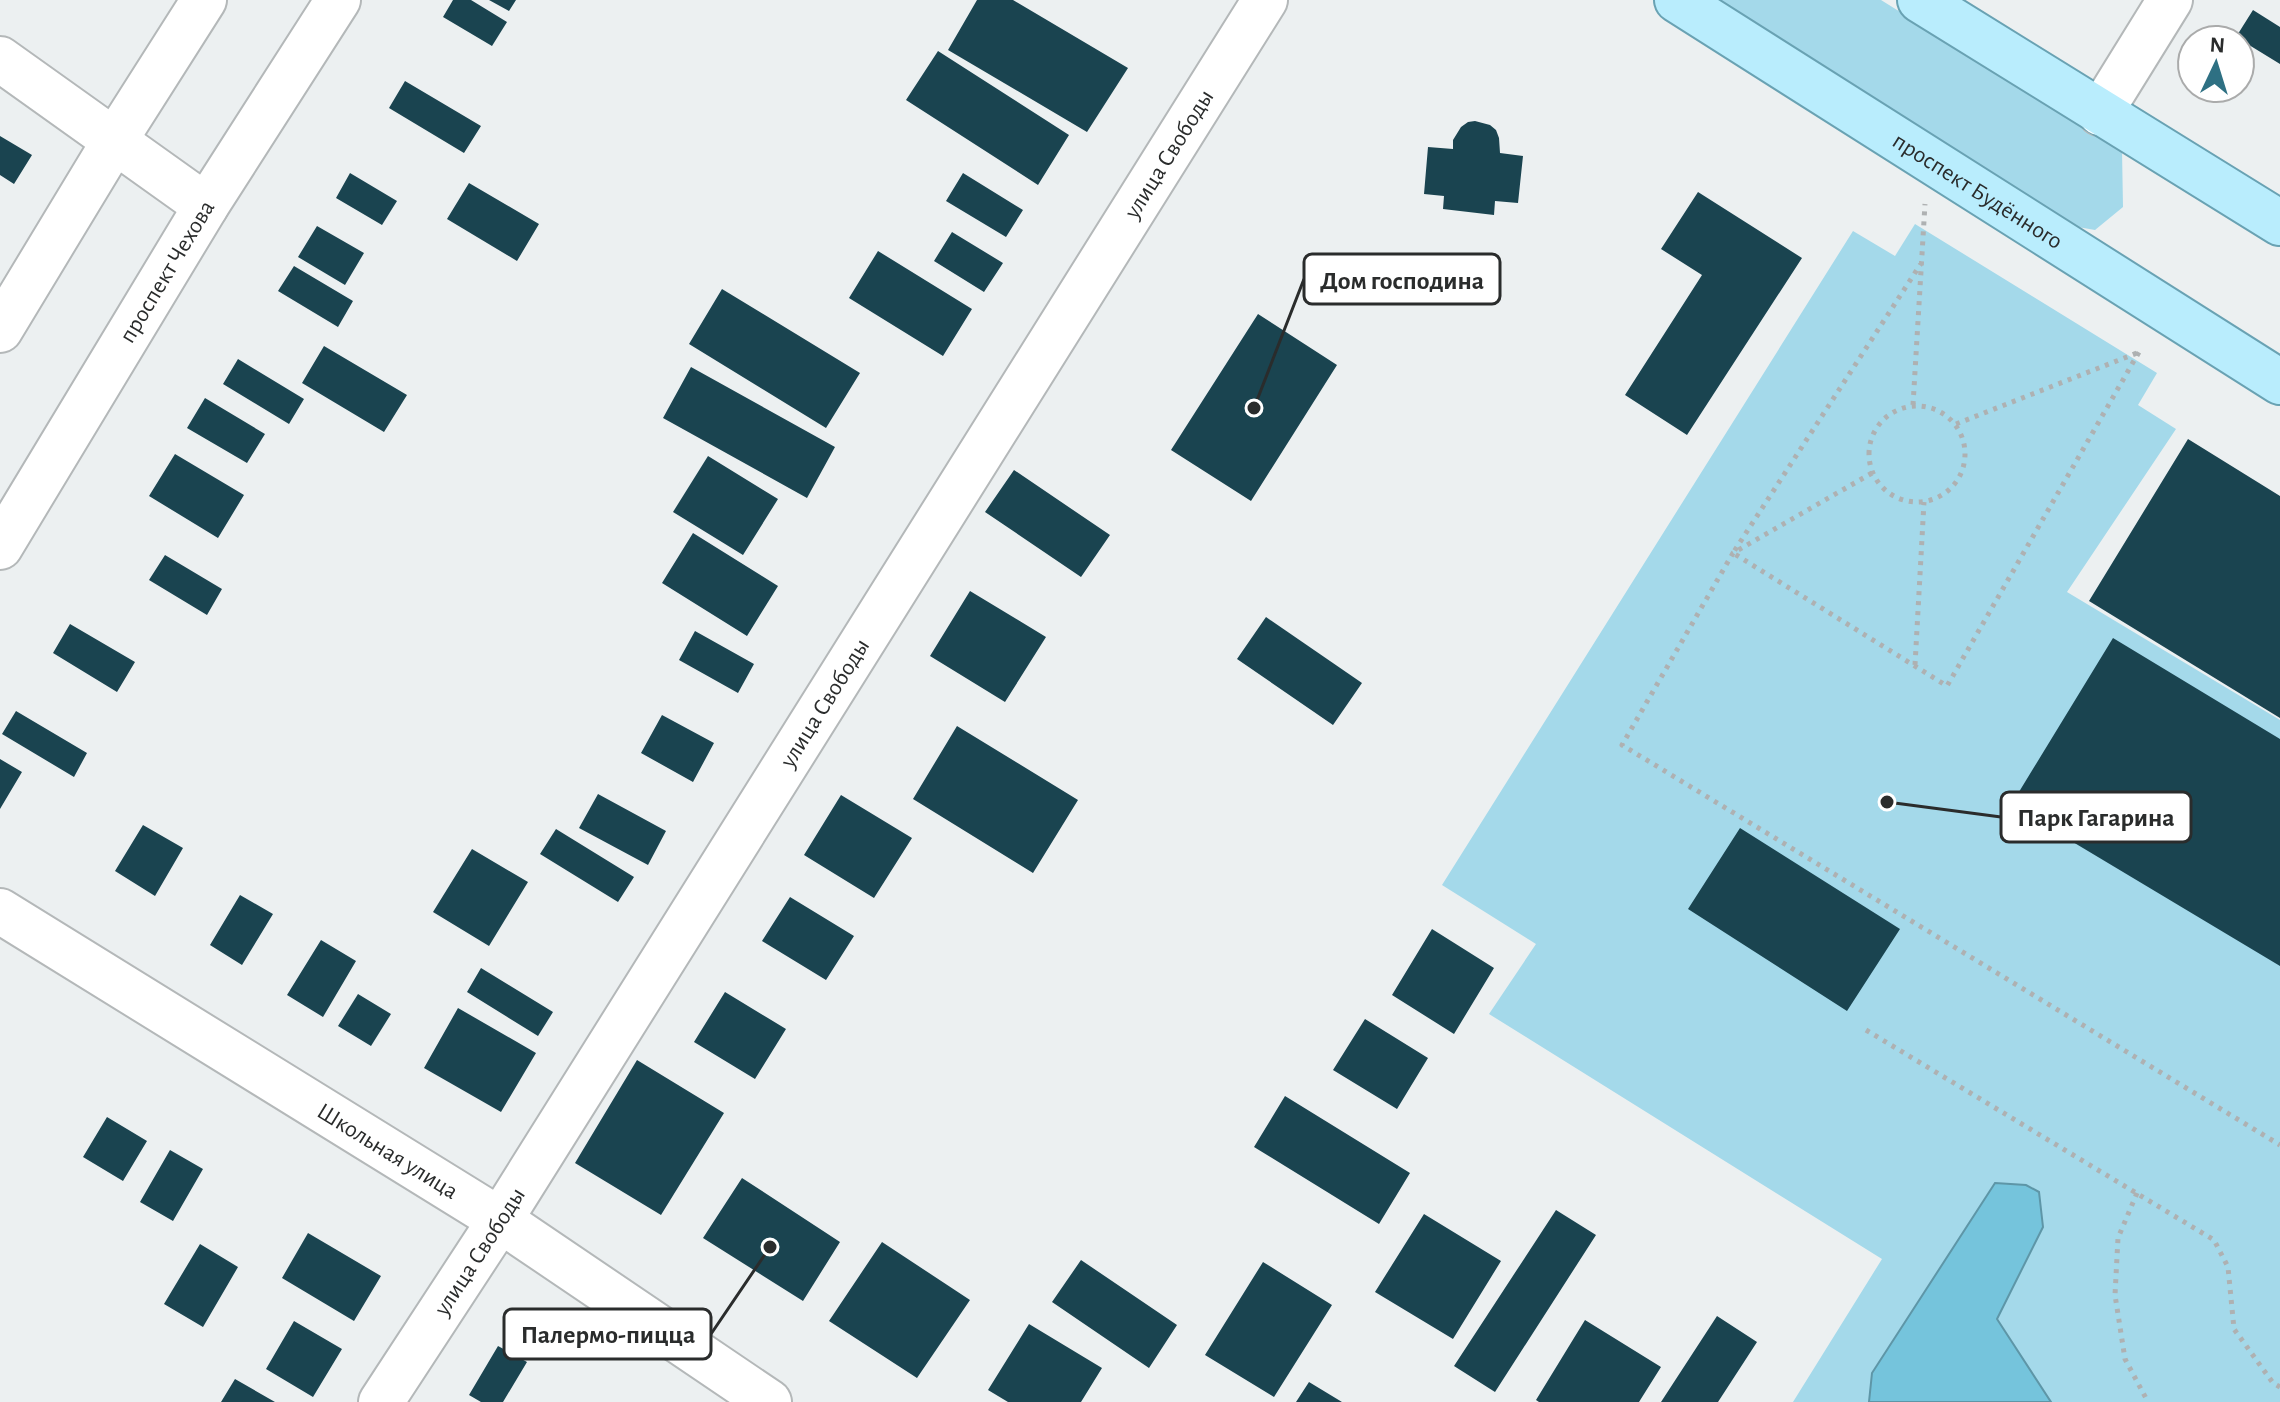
<svg xmlns="http://www.w3.org/2000/svg" width="2280" height="1402" viewBox="0 0 2280 1402" font-family="'Alegreya Sans',sans-serif">
<style>
.green{fill:#a4d9ea}
.water{fill:#75c4dc;stroke:#5e96a7;stroke-width:2}
.building{fill:#1a4450}
.lines{fill:none;stroke-linecap:round;stroke-linejoin:round}
.minor-casing{stroke:#b4b8b9;stroke-width:48}
.major-casing{stroke:#69a2b3;stroke-width:48}
.path{stroke:#aeb1b2;stroke-width:5;stroke-dasharray:4 6;stroke-linecap:butt}
.minor{stroke:#fff;stroke-width:44}
.major{stroke:#b9edfd;stroke-width:44}
.labels{text-anchor:middle;stroke-width:8;stroke-linejoin:round;paint-order:stroke}
.street-label{font-size:24px;fill:#2a2c2c;stroke:#fff}
.leader{fill:none;stroke:#2a2c2c;stroke-width:3}
.callout-dot{fill:#2a2c2c;stroke:#fff;stroke-width:3}
.callout{fill:#fff;stroke:#2a2c2c;stroke-width:3}
.callout-label{font-size:26px;text-anchor:middle;font-weight:bold;fill:#2a2c2c}
</style>
<rect width="100%" height="100%" fill="#ecf0f1"/>
<path class="green" d="M1713,0h168l241,150 1,57 -28,23 -34,-6z
M1915,224l242,149 -19,32 38,24 -109,163 213,128v682h-487l89,-143 -393,-245 47,-70 -94,-59 411,-654 42,25z"/>
<path class="water" d="M1995,1183l31,2 13,7 4,35 -46,92 54,83h-182l3,-29z"/>
<path class="building" d="M453,0h18l36,22 -15,24 -49,-29z
M489,0h27l-7,11z
M977,0h36l115,68 -41,64 -139,-82z
M2253,10l27,17v37l-44,-27z
M938,51l131,84 -31,50 -132,-85z
M405,81l76,45 -17,27 -75,-45z
M1475,121l15,4 6,5 3,8 1,15 23,3 -5,47 -23,-2 -1,14 -51,-6 1,-13 -20,-2 4,-47 25,2v-9l8,-13 7,-5z
M0,136l32,19 -18,29 -14,-9z
M350,173l47,28 -15,24 -46,-27z
M963,173l60,37 -17,27 -60,-36z
M469,183l70,41 -22,37 -70,-42z
M1698,192l104,66 -115,177 -62,-40 77,-120 -41,-26z
M317,226l47,27 -19,32 -47,-28z
M952,232l51,31 -19,29 -50,-31z
M878,251l94,58 -29,47 -94,-58z
M294,266l59,35 -15,26 -60,-36z
M722,289l138,84 -34,55 -137,-84z
M1258,314l79,51 -86,136 -80,-51z
M324,346l83,49 -23,37 -82,-49z
M238,359l66,40 -15,25 -66,-40z
M691,367l144,80 -28,51 -144,-80z
M205,398l60,36 -18,29 -60,-35z
M2188,439l92,57v222l-191,-117z
M175,454l69,41 -26,43 -69,-42z
M708,456l70,43 -35,56 -70,-43z
M1014,470l96,65 -29,42 -96,-65z
M693,533l85,53 -31,50 -85,-53z
M165,555l57,34 -15,26 -58,-35z
M970,591l76,46 -41,65 -75,-46z
M1266,617l96,66 -29,42 -96,-66z
M70,624l65,38 -18,30 -64,-39z
M695,631l59,33 -16,29 -59,-33z
M2113,638l167,101v227l-269,-161z
M16,711l71,42 -13,24 -72,-43z
M662,715l52,28 -21,39 -52,-29z
M957,726l121,74 -45,73 -120,-74z
M0,759l22,13 -22,37z
M598,794l68,37 -18,34 -69,-37z
M841,795l71,43 -38,60 -70,-43z
M143,825l40,23 -28,48 -40,-25z
M1740,828l160,101 -53,82 -159,-102z
M556,829l78,48 -16,25 -78,-48z
M472,849l56,33 -39,64 -56,-34z
M240,895l33,19 -31,51 -32,-20z
M790,897l64,39 -28,44 -64,-39z
M1432,929l62,39 -40,66 -62,-39z
M321,940l35,21 -33,56 -36,-22z
M481,968l72,44 -15,24 -71,-44z
M725,992l61,37 -31,50 -61,-37z
M358,994l33,20 -20,32 -33,-20z
M458,1008l78,45 -35,59 -77,-44z
M1365,1019l63,39 -31,51 -64,-39z
M637,1060l87,53 -63,102 -86,-52z
M1285,1096l125,77 -31,51 -125,-77z
M107,1117l40,24 -24,40 -40,-24z
M170,1150l33,19 -30,52 -33,-19z
M742,1178l98,64 -37,59 -100,-63z
M1556,1210l40,25 -101,157 -41,-26z
M1424,1214l77,47 -48,78 -78,-47z
M308,1233l73,43 -27,45 -72,-43z
M882,1242l88,58 -53,78 -88,-57z
M200,1244l38,23 -35,60 -39,-23z
M1081,1260l96,65 -28,43 -97,-66z
M1263,1262l69,43 -58,92 -69,-42z
M1717,1316l40,26 -39,60h-57z
M1585,1320l76,47 -22,35h-100l-3,-2z
M294,1321l48,28 -29,48 -47,-28z
M1029,1324l73,44 -21,34h-73l-20,-12z
M498,1346l29,16 -24,40h-22l-12,-7z
M235,1379l40,23h-54z
M1309,1382l33,20h-46z"/>
<g class="lines">
<g class="minor-casing">
<g id="minor">
<path d="M0,59l206,147"/>
<path d="M2100,113l70,-113"/>
<path d="M0,330l115,-190 89,-140"/>
<path id="s1" d="M0,547l206,-341 132,-206"/>
<path id="s2" d="M0,911l500,309 269,182"/>
<path id="s3" d="M381,1402l119,-182 765,-1220"/>
</g>
</g>
<g class="major-casing">
<g id="major">
<path id="s4" d="M1677,0l603,382"/>
<path d="M1920,0l360,223"/>
</g>
</g>
<path class="path" d="M1922,262l-189,291 214,133 192,-334
M1913,405l12,-201
M1869 454a48 48 0 1 1 96 0a48 48 0 1 1-96 0Z
M1956,424l181,-71
M1872,473l-139,80 -111,192 658,400
M1915,665l9,-163
M1866,1030l348,210 14,27 6,62 39,54 7,4
M2137,1193l-19,45 -3,57 10,64 23,43"/>
<use href="#minor" class="minor"/>
<use href="#major" class="major"/>
</g>
<g class="labels">
<g class="street-label">
<text dy="8" stroke="none"><textPath href="#s3" startOffset="1476">улица Свободы</textPath></text>
<text dy="8" stroke="none"><textPath href="#s4" startOffset="356">проспект Будённого</textPath></text>
<text dy="8" stroke="none"><textPath href="#s1" startOffset="322">проспект Чехова</textPath></text>
<text dy="8" stroke="none"><textPath href="#s3" startOffset="828">улица Свободы</textPath></text>
<text dy="8" stroke="none"><textPath href="#s2" startOffset="456">Школьная улица</textPath></text>
<text dy="8" stroke="none"><textPath href="#s3" startOffset="180">улица Свободы</textPath></text>
</g>
</g>
<path class="leader" d="M1254 408L1304 279M1887 802L2001 817M770 1247L711 1334"/>
<g class="callout-dot">
<circle cx="1254" cy="408" r="8"/>
<circle cx="1887" cy="802" r="8"/>
<circle cx="770" cy="1247" r="8"/>
</g>
<g class="callout">
<rect x="1304" y="254" width="196" height="50" rx="8"/>
<rect x="2001" y="792" width="190" height="50" rx="8"/>
<rect x="504" y="1309" width="207" height="50" rx="8"/>
</g>
<g class="callout-label">
<text x="1402" y="289">Дом господина</text>
<text x="2096" y="826">Парк Гагарина</text>
<text x="608" y="1343">Палермо-пицца</text>
</g>
<g transform="translate(2216 64) rotate(4)"><circle r="38" fill="#ffffff" stroke="#aaabab" stroke-width="2"/>
<path d="M0-6L14 30L0 20L-14 30Z" fill="#2e7083"/>
<text y="-12" font-size="22" font-weight="bold" text-anchor="middle" fill="#2a2c2c">N</text>
</g>
</svg>
